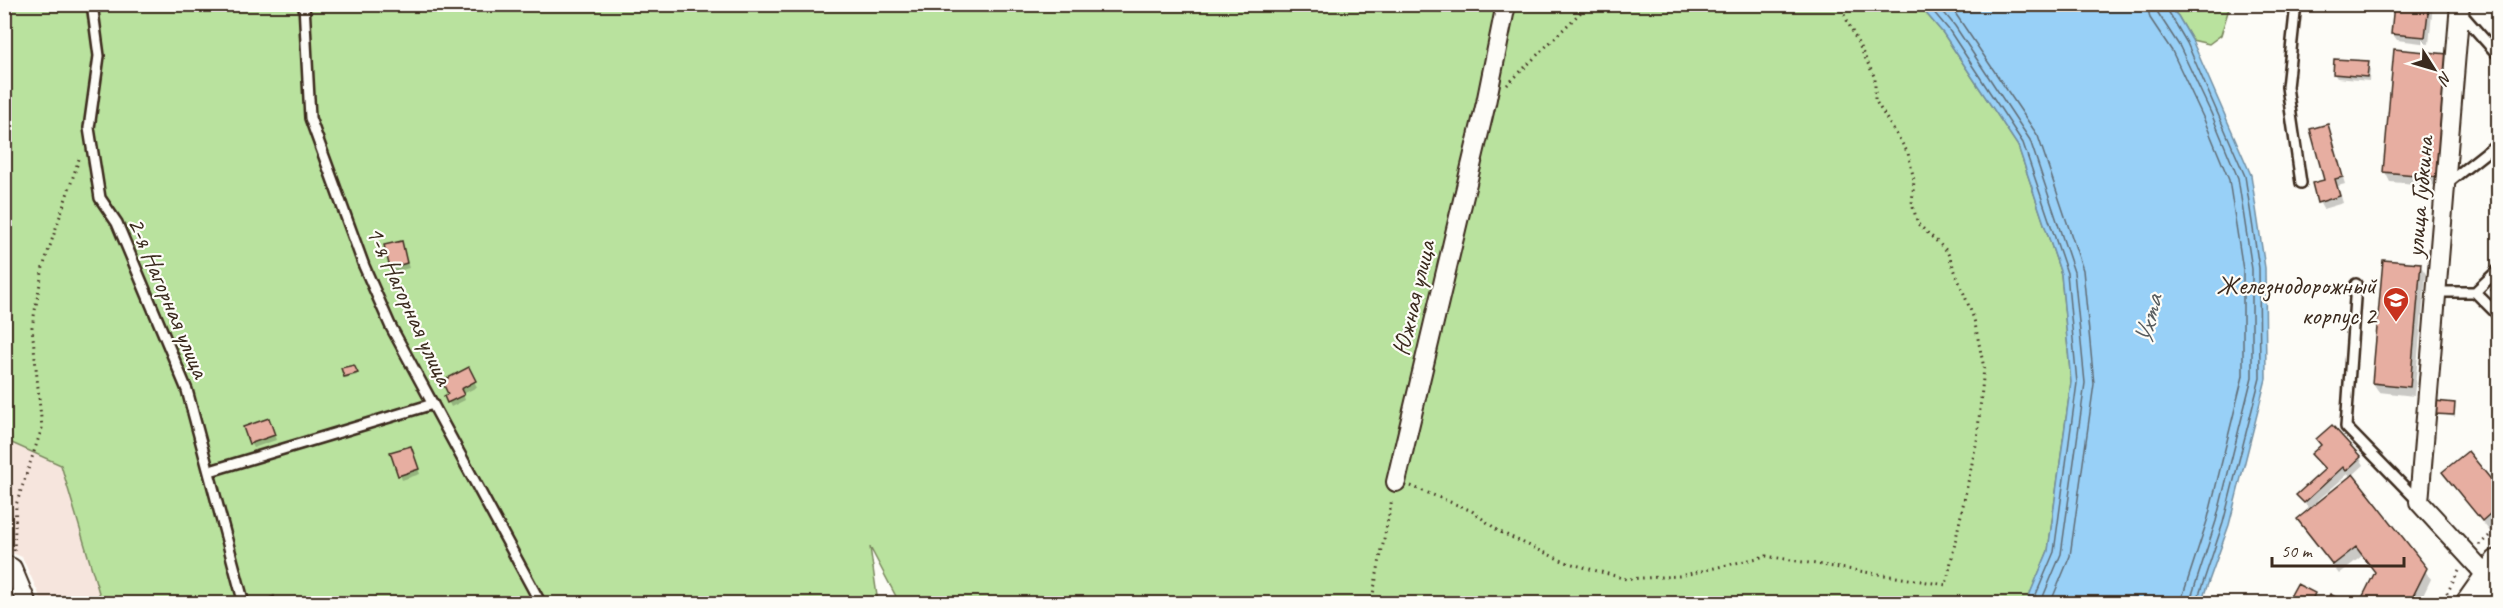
<svg xmlns="http://www.w3.org/2000/svg" width="2503" height="608" viewBox="0 0 2503 608" font-family="Caveat,sans-serif">
<style>
.built{fill:#f6e5dd}
.green{fill:#b9e29e;stroke:#7a865e;stroke-width:1.5}
.water{fill:#98d0f7;stroke:#738ea0;stroke-width:1.5}
.shadow{fill:#0003;fill-rule:evenodd}
.lines{fill:none;stroke-linecap:round;stroke-linejoin:round}
.shore{stroke:#606c75;stroke-width:1.5}
.building{fill:#e7aea1;stroke:#3b2a1e;stroke-width:1.5}
.lane-casing{stroke:#3b2a1e;stroke-width:14}
.street-casing{stroke:#3b2a1e;stroke-width:22}
.secondary-casing{stroke:#3b2a1e;stroke-width:30}
.path{stroke:#3b2a1e;stroke-width:3;stroke-dasharray:1.5 4.5;stroke-linecap:butt}
.lane{stroke:#fdfcf7;stroke-width:9}
.street{stroke:#fdfcf7;stroke-width:18}
.secondary{stroke:#fdfcf7;stroke-width:26}
.labels{text-anchor:middle;stroke-width:4.5;stroke-linejoin:round;paint-order:stroke}
.street-label{font-size:26px;fill:#3b2a1e;stroke:#fdfcf7}
.poi-label{font-size:26px;fill:#3b2a1e;stroke:#fdfcf7;text-anchor:end}
.water-label{font-size:27px;font-style:italic;fill:#575c5f;stroke:#fdfcf7}
</style>
<rect width="100%" height="100%" fill="#fdfcf7"/>
<filter id="ink" filterUnits="userSpaceOnUse"><feTurbulence type="fractalNoise" baseFrequency=".0167" numOctaves="2"/><feDisplacementMap in="SourceGraphic" scale="12" xChannelSelector="R" yChannelSelector="G"/><feConvolveMatrix kernelMatrix="1 2 1 2 8 2 1 2 1" color-interpolation-filters="sRGB"/></filter>
<g filter="url(#ink)">
<path class="built" d="M4,440l57,25 41,138h-59l-21,-46 -17,-7z"/>
<path class="green" d="M5,4l1914,1 24,28 75,113 43,128 10,108 -23,169 -22,53h-1126l-30,-57 8,56h-776l-41,-138 -56,-25z
M2168,5h62l-9,30 -12,9 -17,-4 -14,-24z"/>
<path class="water" d="M1919,5h248l11,11 14,24 59,135 14,93 1,111 -37,146 -28,78h-175l22,-52 23,-169 -10,-108 -43,-128 -75,-113z"/>
<path class="shadow" d="M2395,4h38l-4,40 -32,-4 -5,-7z
M2447,55l-5,131 -52,-4 -5,-10z
M2368,63l2,5 -1,13 -32,-3 -3,-4z
M2327,126l18,58 -7,2 5,17 -20,6 -4,-7 7,-21z
M401,243l8,25 -15,4 -3,-5z
M2420,265l6,9 -12,122 -35,-4 -6,-9z
M353,366l4,9 -11,3 -1,-1z
M468,369l9,18 -14,7 2,6 -14,7 -5,-10z
M2454,404l1,13 -19,-4z
M271,425l5,15 -23,8 -3,-5z
M413,452l7,22 -18,6 -10,-27z
M2467,453l31,37v37l-7,6 -47,-61z
M2313,454l47,4 4,7 -11,10 78,104 -12,25h-58l15,-31 -14,-17 -23,18 -35,-45 -5,-10 11,-9 -12,-15 27,-25zM2348,474l3,4 -32,25 -2,-2z
M2314,594l3,5 -3,5h-26z"/>
<g class="lines">
<path class="shore" d="M1927,4l22,26 74,113 44,130 10,110 -23,169 -22,52
M1937,4l18,22 75,114 44,132 11,111 -24,171 -21,50
M1949,4l89,132 45,134 11,114 -24,172 -20,48
M2147,4l3,14 22,33 31,66 26,63 14,90v106l-35,142 -28,86
M2156,4l2,9 22,34 31,66 27,65 14,91v108l-36,144 -27,83
M2164,4l23,39 58,133 14,92 1,110 -37,145 -27,81"/>
</g>
<path class="building" d="M2394,4h35l-4,33 -34,-3z
M2394,49l54,5 -11,123 -54,-5z
M2334,59l35,2 -2,16 -34,-3z
M2328,124l15,53 -8,2 5,17 -23,7 -5,-20 12,-3 -14,-51z
M402,241l5,22 -17,5 -6,-23z
M2383,260l38,3 -11,124 -38,-4z
M2498,284v15l-7,-9z
M354,365l4,8 -14,4 -3,-9z
M469,367l7,14 -15,8 3,6 -17,8 -3,-7 4,-2 -6,-13z
M2435,401l20,2 -1,12 -20,-1z
M269,418l6,17 -26,9 -6,-17z
M2332,425l29,32 -15,14 -3,-4 -39,36 -8,-8 29,-26 -14,-15 10,-9 -5,-6z
M411,446l8,23 -21,7 -8,-24z
M2468,451l30,37v19l-16,14 -40,-49z
M2353,474l74,94 -18,36h-50l16,-32 -19,-25 -23,18 -36,-46z
M2297,584l18,9 -5,11h-24z
M2330,594l18,10h-23z
M274,596l3,8h-13l-1,-3z"/>
<g class="lines">
<g class="lane-casing">
<path id="lane" d="M92,4l7,52 -10,72 11,70 17,25 70,167 57,214
M304,4l6,114 54,148 26,59 151,279
M2296,4l-9,83 14,96
M2460,12l38,43
M2446,184l52,-41
M2356,284l-10,143 71,73
M2437,292h38l23,-22
M2475,292l23,23
M210,471l223,-67"/>
</g>
<g class="street-casing">
<path id="street" d="M2460,4l-41,498 79,86
M1396,482l90,-379 20,-99
M4,564l8,4 15,36"/>
</g>
<g class="secondary-casing">
<path id="secondary" d="M2469,604l29,-41"/>
</g>
<path class="path" d="M1507,85l82,-81
M1411,486l61,25 28,21 65,30 61,17 54,-3 86,-20 180,29 31,-145 7,-72 -10,-49 -27,-68 -29,-27 -6,-20 2,-24 -6,-27 -33,-53v-22l-36,-74
M2479,545l19,-17
M14,551l2,-46 26,-77 -10,-101 11,-60 36,-108
M1371,604l21,-105
M2441,604l18,-33"/>
<use href="#lane" class="lane"/>
<use href="#street" class="street"/>
<use href="#secondary" class="secondary"/>
</g>
</g>
<defs>
<g id="university-pin" transform="scale(1.35)"><path d="M0 17L-7.5 6A9.5 9.5 0 1 1 7.5 6Z" fill="#c8321e" stroke="#fdfcf7"/><path d="M0-5L7-2L0 1L-7-2ZM-4 1L0 2.5L4 1V4Q0 6-4 4Z" fill="#fff"/></g>
</defs>
<g fill-rule="evenodd">
<use href="#university-pin" x="2396" y="300"/>
</g>
<g class="labels">
<g class="street-label">
<text transform="translate(2419 197) rotate(-85)" y="9">улица Губкина</text>
<text transform="translate(169 297) rotate(67)" y="9">2-я Нагорная улица</text>
<text transform="translate(1413 298) rotate(-77)" y="9">Южная улица</text>
<text transform="translate(410 305) rotate(65)" y="9">1-я Нагорная улица</text>
</g>
<g class="poi-label">
<text x="2376" y="294">Железнодорожный<tspan x="2376" dy="30">корпус 2</tspan></text>
</g>
<g class="water-label">
<text transform="translate(2148 320) rotate(-77)" y="9">Ухта</text>
</g>
</g>
<rect width="2503" height="608" fill="none" stroke="#fdfcf7" stroke-width="24"/>
<rect x="12" y="12" width="2479" height="584" fill="none" stroke="#3b2a1e" stroke-width="2" filter="url(#ink)"/>
<g transform="translate(2434 69) rotate(127)" stroke="#fdfcf7" stroke-width="4.5" paint-order="stroke">
<path d="M0-4.5L10 22L0 15L-10 22Z" fill="#3b2a1e"/>
<text y="-9" font-size="16" font-weight="bold" text-anchor="middle" fill="#3b2a1e">N</text>
</g>
<path d="M2272 557v9h132v-9" fill="none" stroke="#3b2a1e" stroke-width="3"/>
<text x="2281" y="557" font-size="18" fill="#3b2a1e" stroke="#fdfcf7" stroke-width="4.5" paint-order="stroke">50 m</text>
</svg>
